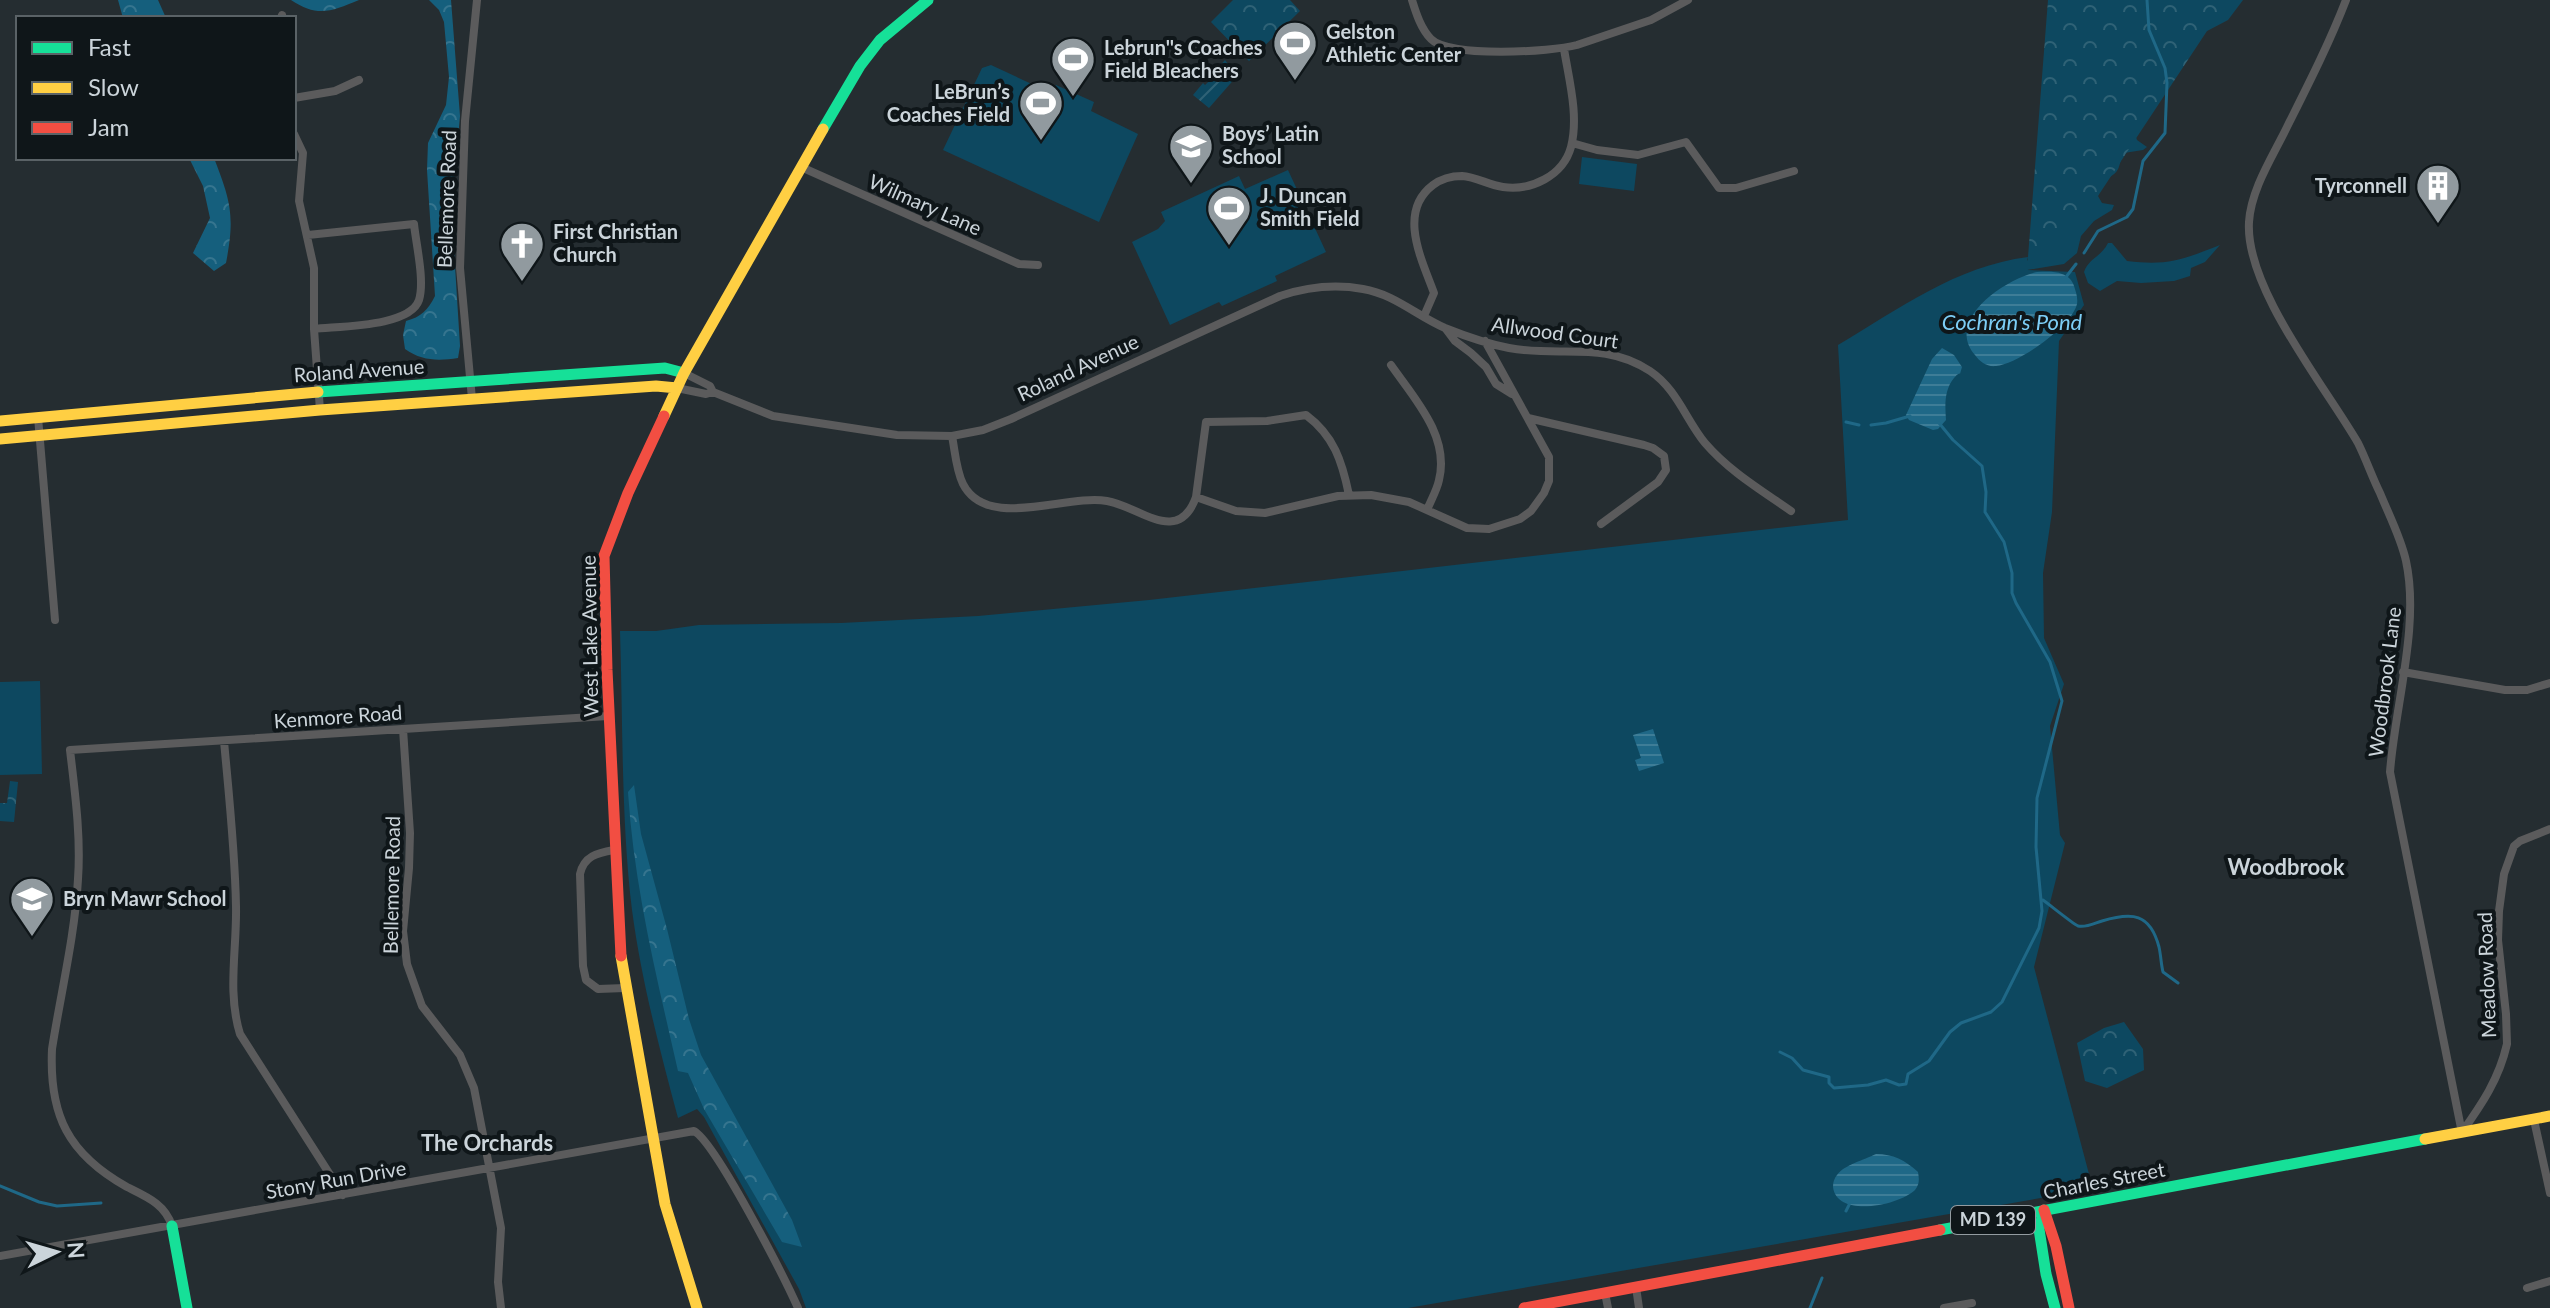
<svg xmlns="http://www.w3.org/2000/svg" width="2550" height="1308" viewBox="0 0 2550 1308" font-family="Lato,sans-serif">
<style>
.grass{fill:#0d4860}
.forest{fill:url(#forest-crowns)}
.park{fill:url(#park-crowns)}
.garden{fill:url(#garden-furrows)}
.water{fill:url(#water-rules)}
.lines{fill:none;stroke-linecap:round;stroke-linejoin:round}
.stream{stroke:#1f6887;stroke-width:3}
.street{stroke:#5b5b5c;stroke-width:8}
.fast{stroke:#16e098;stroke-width:11}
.slow{stroke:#ffcf43;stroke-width:11}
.jam{stroke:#f24e42;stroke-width:11}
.labels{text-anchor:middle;stroke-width:8;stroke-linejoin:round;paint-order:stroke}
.shield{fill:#0f1619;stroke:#939ba0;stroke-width:2}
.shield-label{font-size:18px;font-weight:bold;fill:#cbd4da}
.poi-label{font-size:20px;font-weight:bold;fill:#cbd4da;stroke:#0f1619;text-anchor:start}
.street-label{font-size:20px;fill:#cbd4da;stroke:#0f1619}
.water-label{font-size:22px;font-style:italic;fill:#7dcef6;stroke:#0f1619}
.neighbourhood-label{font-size:22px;font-weight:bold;fill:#cbd4da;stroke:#0f1619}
</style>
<defs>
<pattern id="forest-crowns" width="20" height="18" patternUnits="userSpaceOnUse" patternTransform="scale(2)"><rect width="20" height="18" fill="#155f7d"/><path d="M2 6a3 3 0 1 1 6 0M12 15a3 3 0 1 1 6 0" fill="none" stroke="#36758f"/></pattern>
<pattern id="park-crowns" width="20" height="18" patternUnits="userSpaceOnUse" patternTransform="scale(2)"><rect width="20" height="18" fill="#0d4860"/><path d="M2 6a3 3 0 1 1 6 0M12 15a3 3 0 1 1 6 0" fill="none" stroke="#2f6276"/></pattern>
<pattern id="garden-furrows" width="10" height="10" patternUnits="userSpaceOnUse" patternTransform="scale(2)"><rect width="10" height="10" fill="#0d4860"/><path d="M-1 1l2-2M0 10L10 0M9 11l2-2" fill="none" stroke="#2f6276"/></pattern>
<pattern id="water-rules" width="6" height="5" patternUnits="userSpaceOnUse" patternTransform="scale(2)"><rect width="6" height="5" fill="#1f6887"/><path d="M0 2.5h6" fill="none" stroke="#3e7d97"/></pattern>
</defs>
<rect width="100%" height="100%" fill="#252d31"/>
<path class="grass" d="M991,65l60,28 5,-8 38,17 -3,9 47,23 -39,88 -156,-72 39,-82z
M2135,134l2,6 10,7 -4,3 -19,3c-7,14 -2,19 -19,26l-7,17 4,7 12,2 -2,5 -18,11 -13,15 -4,17 -13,11 -37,6 48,2 9,33 -25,36 -7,171 -9,61 1,65 20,46 -14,42 10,109 5,8 -31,124 59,222 -685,119h-602l-7,-19 -95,-172 -7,-8 -19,9c-18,-67 -37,-139 -46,-208 -11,-90 -9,-188 -12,-279h36l43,-6 142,-2 137,-7 171,-16 699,-80 -10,-175c61,-36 118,-79 190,-88l-1,4z
M1582,157l55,7 -3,27 -55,-7z
M1288,170l38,82 -51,24 2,5 -55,25 -3,-4 -49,23 -38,-83 26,-13 7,-8 -4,-9 78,-36 6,13z
M2108,243h4l15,18c40,5 55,-1 93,-16l-15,17 -14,6 -1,8 -16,5 -33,2 -24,-2 -17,10 -12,-8 -4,-11c5,-14 17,-15 24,-29z
M40,681l2,93 -42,1v-93z"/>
<path class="forest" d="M118,0h40l8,18h-43z
M291,0h68c-27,11 -41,18 -68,0z
M429,0h22l9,116 -10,110 4,24 6,96 -2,12c-20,3 -36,3 -53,-9l-2,-14 3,-14c15,-4 22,-11 29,-25l-8,-126 1,-27 18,-38 3,-28 -5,-55 -5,-12z
M189,158h25c17,44 21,58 12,105l-12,8 -21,-18 17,-35 -7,-32z
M634,785l7,49 26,95 22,90 12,36 91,165 10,27 -20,-5 -78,-133 -16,-36 -10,-2c-21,-93 -44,-184 -50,-279z"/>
<path class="park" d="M1233,0h57l10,11 -51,50 -38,-39z
M2048,0h195l-15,20 -21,11 -119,180 -27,30 -34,29z
M10,781l8,1 -4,40 -14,-1v-18h7z
M2124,1022l19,27 1,21 -37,18 -22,-7 -8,-38 27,-15z"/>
<path class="garden" d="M1225,60l12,16 -28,32 -16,-13 10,-12 2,2 14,-13 -2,-3z"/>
<path class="water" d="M2037,272c8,0 18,-1 25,2 6,2 10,6 12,12 2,6 4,12 3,18 -5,22 -59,60 -81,62 -9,1 -16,-4 -21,-11 -31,-36 31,-76 62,-83z
M1942,348l12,7 8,12c-4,13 1,1 -8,11 -10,12 -9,28 -8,42l-8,9 -5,1 -24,-10 -3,-5 26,-56z
M1653,729l11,34 -25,8 -4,-11 6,-2 -8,-23z
M1876,1154c17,0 29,6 42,18 1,6 2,12 -3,18 -15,15 -78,29 -82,-3 0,-5 1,-8 4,-12 7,-10 27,-15 39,-21z"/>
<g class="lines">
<path class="stream" d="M2084,253l14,-22 29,-14 6,-8 10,-48 22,-28 2,-50 -2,-15 -16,-38 -2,-30
M2066,277l10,-13
M1846,422l13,3
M1871,425l15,-2 24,-7
M2043,900c7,5 29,23 35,26 8,2 17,-3 24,-5 30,-9 48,-8 57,26 2,9 2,17 4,25l15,11
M1780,1052l12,6 11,12 26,7v6l5,5 34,-3 18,-5 13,5 7,-1 2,-10 21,-13 21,-29 11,-9 30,-11 11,-10 37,-74 3,-17 -6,-64 1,-49 25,-97 -12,-39 -34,-59 -4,-10v-20l-8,-31 -19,-30 1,-20 -4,-26 -29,-26 -14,-17
M0,1186l39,16 18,4 44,-3
M1846,1211l3,-6
M1810,1308l12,-30"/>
<path class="street" d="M1412,0c4,13 9,29 19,39 18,19 120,13 146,6l74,-25 37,-20
M2346,0c-17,44 -38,85 -59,127 -14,29 -36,62 -38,95 -4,66 76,164 109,221 8,16 14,34 22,50 9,22 21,45 26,68 14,64 -11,145 -16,211l72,361
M281,18l1,-3
M294,98l41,-7 24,-11
M294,134l9,19 -4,48 15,67v61l6,81
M1572,143l25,7 41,5 48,-13 33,46h17l58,-17
M801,167l218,97 19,1
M308,235l106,-11c2,20 11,57 5,76 -9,27 -80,26 -105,29
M1424,316l10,-23c-12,-33 -37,-81 -1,-108 8,-6 19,-9 29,-9 14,1 27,9 41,11 28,4 60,-11 68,-40 8,-31 -2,-67 -7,-98
M1446,329l9,12 16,12 15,14 10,17 16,10
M1391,365c23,33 59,71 48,115 -2,10 -8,20 -12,30
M684,373l26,13 3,6 60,24 124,19 55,1 31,-6 28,-11 269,-123c27,-9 55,-12 83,-7 31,5 54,27 82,39 20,8 43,16 64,20 52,10 93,-8 141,23 27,18 36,49 55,72 24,28 56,47 86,68
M677,388l29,6 7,-2
M472,399l-12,-131 5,-147 12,-121
M38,417l17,203
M1528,418l116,27 9,3 11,8 2,14 -8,12 -57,42
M952,436c3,15 4,34 11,48 24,47 102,10 144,17 32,5 71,46 89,-4l10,-75 61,-1 39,-6c28,21 36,46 43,80
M1196,497l40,14 29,2 73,-17 33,-1 38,7 58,26 22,1 31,-10 11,-8 13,-18 5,-12v-24l-64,-116
M2403,672l102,18h22l23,-7
M403,729l7,104 -1,35 -6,63 4,33 15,42 38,49 14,33 27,140 -3,54 3,26
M224,741c5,55 11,110 12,165 1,43 -9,86 4,128l103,161
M614,850c-17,3 -30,6 -34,24l3,92 3,14 12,9 27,-1
M2534,1120l16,73
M2462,1132c20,-28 37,-53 45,-88l-1,-30 -8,-74 1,-29 5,-37 10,-28 6,-5 30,-12
M172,1226c-7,-22 -25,-29 -45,-39 -59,-33 -78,-72 -75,-138 9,-57 23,-114 26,-170 3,-43 -3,-86 -8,-129l538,-34
M0,1256l694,-125c22,12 91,148 104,177
M1636,1287l3,21
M2527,1288l23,-7
M1605,1293l3,15
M1944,1308l28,-5"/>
<path class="fast" d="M823,129l37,-63 20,-26 48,-40
M318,392l347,-24 19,5
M2044,1210l-5,19 7,45 9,34
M172,1226l15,82
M1940,1230l485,-91"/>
<path class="slow" d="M664,416l20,-43 139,-244
M0,421l318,-29
M0,439l320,-29 336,-24 21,2
M621,956l44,248 32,104
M2425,1139l125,-23"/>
<path class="jam" d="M621,956l-14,-286 -3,-114 24,-63 36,-77
M2044,1210l12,36 13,62
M1524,1308l416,-78"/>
</g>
<defs>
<g id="stadium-pin" transform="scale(2.3)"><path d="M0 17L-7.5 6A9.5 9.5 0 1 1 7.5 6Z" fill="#919a9f" stroke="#0f1619"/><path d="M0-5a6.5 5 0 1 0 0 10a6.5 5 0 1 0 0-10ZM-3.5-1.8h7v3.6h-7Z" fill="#fff"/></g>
<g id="school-pin" transform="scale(2.3)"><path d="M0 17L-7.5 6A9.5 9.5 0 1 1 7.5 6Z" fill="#919a9f" stroke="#0f1619"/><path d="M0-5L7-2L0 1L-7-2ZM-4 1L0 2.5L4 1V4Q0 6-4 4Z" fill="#fff"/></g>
<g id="building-pin" transform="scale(2.3)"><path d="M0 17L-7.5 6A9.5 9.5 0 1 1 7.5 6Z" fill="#919a9f" stroke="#0f1619"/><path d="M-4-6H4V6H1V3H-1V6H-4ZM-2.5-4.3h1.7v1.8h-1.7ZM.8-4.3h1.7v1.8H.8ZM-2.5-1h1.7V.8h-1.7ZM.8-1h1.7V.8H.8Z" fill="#fff"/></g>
<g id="church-pin" transform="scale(2.3)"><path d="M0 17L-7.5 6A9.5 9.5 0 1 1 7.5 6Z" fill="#919a9f" stroke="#0f1619"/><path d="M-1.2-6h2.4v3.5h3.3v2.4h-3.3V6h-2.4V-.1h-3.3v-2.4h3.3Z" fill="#fff"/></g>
</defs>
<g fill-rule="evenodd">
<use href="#stadium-pin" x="1295" y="43"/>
<use href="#stadium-pin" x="1073" y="59"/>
<use href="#stadium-pin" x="1041" y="103"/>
<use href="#school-pin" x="1191" y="146"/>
<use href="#building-pin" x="2438" y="186"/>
<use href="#stadium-pin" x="1229" y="208"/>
<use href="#church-pin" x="522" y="244"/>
<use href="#school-pin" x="32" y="899"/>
</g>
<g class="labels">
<rect class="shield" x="1951" y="1206" width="84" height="28" rx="6"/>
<g class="shield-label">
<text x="1993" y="1226">MD 139</text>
</g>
<g class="poi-label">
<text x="1326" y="39">Gelston<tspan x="1326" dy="23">Athletic Center</tspan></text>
<text x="1104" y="55">Lebrun''s Coaches<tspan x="1104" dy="23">Field Bleachers</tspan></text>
<text x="1010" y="99" text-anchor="end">LeBrun’s<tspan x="1010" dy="23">Coaches Field</tspan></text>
<text x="1222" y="141">Boys’ Latin<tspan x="1222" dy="23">School</tspan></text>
<text x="2407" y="193" text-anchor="end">Tyrconnell</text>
<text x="1260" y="203">J. Duncan<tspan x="1260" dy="23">Smith Field</tspan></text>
<text x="553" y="239">First Christian<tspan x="553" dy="23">Church</tspan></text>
<text x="63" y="906">Bryn Mawr School</text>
</g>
<g class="street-label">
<text transform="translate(447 199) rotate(-88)" y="7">Bellemore Road</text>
<text transform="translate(925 205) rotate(24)" y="7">Wilmary Lane</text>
<text transform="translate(1555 333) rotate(8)" y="7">Allwood Court</text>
<text transform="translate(1078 368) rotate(-25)" y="7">Roland Avenue</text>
<text transform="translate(359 371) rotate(-4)" y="7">Roland Avenue</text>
<text transform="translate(590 636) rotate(-91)" y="7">West Lake Avenue</text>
<text transform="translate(2385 682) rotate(-83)" y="7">Woodbrook Lane</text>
<text transform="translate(338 717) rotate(-4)" y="7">Kenmore Road</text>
<text transform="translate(392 885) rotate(-89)" y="7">Bellemore Road</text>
<text transform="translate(2487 975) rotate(-92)" y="7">Meadow Road</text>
<text transform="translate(336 1180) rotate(-10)" y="7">Stony Run Drive</text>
<text transform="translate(2104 1181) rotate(-11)" y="7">Charles Street</text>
</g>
<g class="water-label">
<text x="2012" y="330">Cochran's Pond</text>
</g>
<g class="neighbourhood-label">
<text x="2286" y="875">Woodbrook</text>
<text x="487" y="1151">The Orchards</text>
</g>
</g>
<rect x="16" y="16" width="280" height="144" fill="#0f1619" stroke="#5a6266" stroke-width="2"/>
<rect x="32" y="42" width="40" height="12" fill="#16e098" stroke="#5a6266" stroke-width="2"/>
<text x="88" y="56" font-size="24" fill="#cbd4da">Fast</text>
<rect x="32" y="82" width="40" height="12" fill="#ffcf43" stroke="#5a6266" stroke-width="2"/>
<text x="88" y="96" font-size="24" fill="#cbd4da">Slow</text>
<rect x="32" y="122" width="40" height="12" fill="#f24e42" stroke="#5a6266" stroke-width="2"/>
<text x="88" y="136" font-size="24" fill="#cbd4da">Jam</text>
<g transform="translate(56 1252) rotate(85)" stroke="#0f1619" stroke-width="6" paint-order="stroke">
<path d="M0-6L14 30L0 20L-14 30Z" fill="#cbd4da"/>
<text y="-12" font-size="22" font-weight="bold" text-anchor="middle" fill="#cbd4da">N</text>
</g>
</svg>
